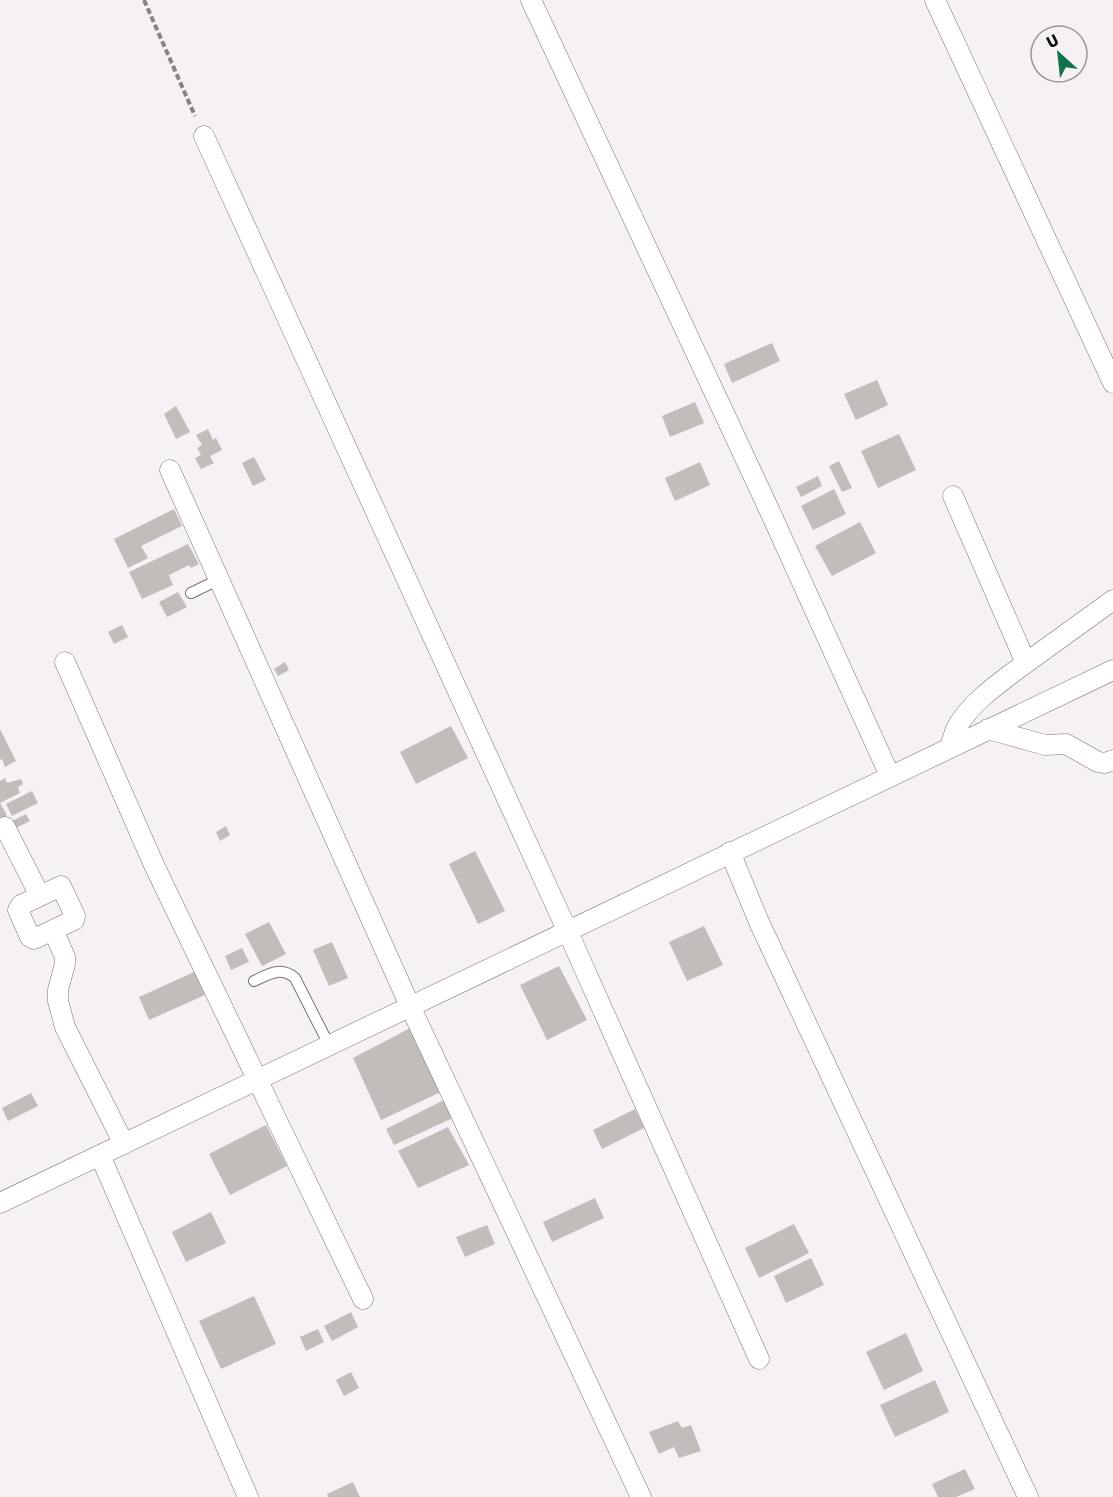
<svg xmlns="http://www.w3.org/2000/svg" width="1113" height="1497" viewBox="0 0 1113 1497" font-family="Jost,sans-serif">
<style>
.building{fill:#c2bdbb}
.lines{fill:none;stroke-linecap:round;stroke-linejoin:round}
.service-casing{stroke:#787578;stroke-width:12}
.minor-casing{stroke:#787578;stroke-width:21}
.path{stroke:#878487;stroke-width:4;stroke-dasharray:6 3;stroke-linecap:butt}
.service{stroke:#fff;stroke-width:10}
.minor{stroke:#fff;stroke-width:20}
</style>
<rect width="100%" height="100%" fill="#f5f1f5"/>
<path class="building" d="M772,343l8,18 -48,22 -8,-19z
M877,380l11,25 -32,15 -12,-26z
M695,402l9,21 -34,14 -8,-21z
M176,406l14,26 -14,7 -12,-25z
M208,429l5,11 3,-2 6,12 -12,6 4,7 -13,6 -6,-11 6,-3 -4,-7 5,-3 -6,-10z
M899,434l17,36 -38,18 -17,-37z
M254,457l12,23 -13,6 -11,-23z
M839,461l13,27 -10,4 -13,-26z
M700,462l10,23 -35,16 -10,-23z
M818,476l4,10 -21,11 -5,-10z
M834,489l12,25 -33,16 -12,-24z
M174,509l8,17 -41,20 7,12 -20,10 -14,-29z
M860,522l16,31 -44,23 -17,-30z
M188,544l11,20 -8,4 -2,-3 -20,10 4,10 -31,14 -13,-27z
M178,592l9,15 -20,10 -8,-15z
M122,625l6,12 -14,7 -6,-12z
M285,662l4,8 -11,6 -4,-7z
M451,726l17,32 -52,26 -16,-32z
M0,729l16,32 -11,6 -3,-8 -2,1z
M5,778l2,5 14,-4 2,5 -5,3 2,6 -20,10 7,12 -7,5v-39z
M32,791l6,12 -26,13 -6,-12z
M26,814l4,7 -14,7 -4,-7z
M226,826l4,9 -10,6 -4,-9z
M475,851l30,60 -27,13 -29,-60z
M269,922l17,32 -24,12 -17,-32z
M704,926l19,39 -36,16 -18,-39z
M332,942l16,36 -19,8 -16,-36z
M242,948l7,14 -18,8 -6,-14z
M559,966l28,54 -40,20 -27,-55z
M194,972l11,23 -56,25 -10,-23z
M412,1027l31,64 -62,29 -28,-62z
M31,1093l7,13 -30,15 -6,-13z
M446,1099l9,18 -61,28 -8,-16z
M635,1109l9,19 -42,21 -9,-19z
M266,1125l21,41 -57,29 -21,-41z
M448,1127l21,38 -51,23 -20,-37z
M595,1198l9,20 -52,24 -9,-20z
M211,1212l15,31 -40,19 -14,-30z
M794,1224l15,29 -50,25 -14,-30z
M487,1225l8,19 -30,13 -9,-20z
M811,1258l13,27 -38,18 -12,-27z
M254,1296l22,48 -55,25 -22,-48z
M351,1312l7,15 -26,14 -8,-15z
M318,1329l6,13 -18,9 -6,-14z
M906,1333l17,38 -39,19 -18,-38z
M351,1372l8,16 -15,8 -8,-16z
M935,1380l14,32 -54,25 -15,-32z
M678,1421l4,7 9,-3 10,26 -22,7 -5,-11 -15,7 -10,-22z
M965,1469l10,20 -19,8h-18l-6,-13z
M353,1482l7,15h-32l-1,-3z"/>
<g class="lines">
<g class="service-casing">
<path id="service" d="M191,593l27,-13
M254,981c15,-7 27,-15 41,-3l34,67"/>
</g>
<g class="minor-casing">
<path id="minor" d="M531,0l236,505 123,271
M935,0l178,383
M204,136l363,794 192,429
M170,470l240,536 231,491
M65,662l89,203 209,434
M1026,663l87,-63
M988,729l57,16 21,-1 32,18 7,1 8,-3
M950,747c2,-6 4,-13 6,-18 13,-26 47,-49 70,-66l-73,-167
M0,828l5,-1 35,69 -19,9 -3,5 12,27 4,2 19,-9 12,27v7l-7,26v11l7,26 59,117
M730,852l29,70 269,575
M40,896l21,-10 14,30 -1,4 -21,10
M100,1155l148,342
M0,1203l1113,-533"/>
</g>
<path class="path" d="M144,0l51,116"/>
<use href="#service" class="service"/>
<use href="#minor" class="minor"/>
</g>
<g transform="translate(1059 54) rotate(333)"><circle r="28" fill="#f5f1f5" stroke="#989598" stroke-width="1.5"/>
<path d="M0-4.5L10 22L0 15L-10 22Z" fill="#107349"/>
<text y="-9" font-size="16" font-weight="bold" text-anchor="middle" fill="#0c0b0d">U</text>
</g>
</svg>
